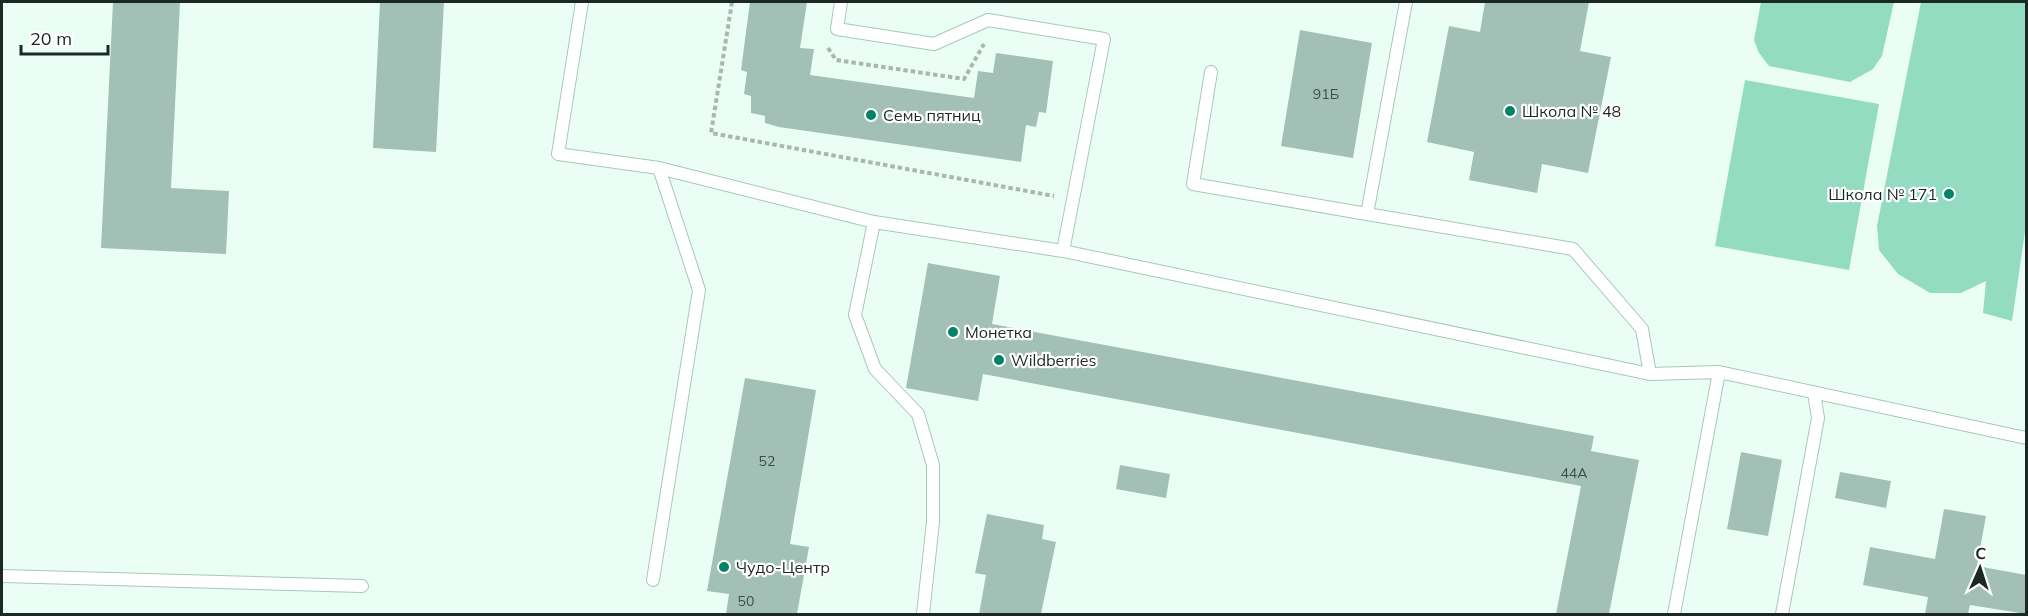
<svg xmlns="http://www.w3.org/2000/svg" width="2028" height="616" viewBox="0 0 2028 616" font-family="Mulish,sans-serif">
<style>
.green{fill:#93dcc2}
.building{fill:#a2c0b5}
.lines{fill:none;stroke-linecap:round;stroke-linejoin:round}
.lane-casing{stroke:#a8c7bb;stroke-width:14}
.path{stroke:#a7b8b1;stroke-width:4;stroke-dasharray:4.5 3;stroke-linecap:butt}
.lane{stroke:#fff;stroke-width:12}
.poi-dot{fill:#008366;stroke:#fff;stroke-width:2}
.labels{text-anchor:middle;stroke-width:4.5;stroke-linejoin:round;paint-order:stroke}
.number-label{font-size:14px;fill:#3e4e48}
.poi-label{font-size:16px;fill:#1c2824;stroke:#fff;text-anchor:start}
</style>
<rect width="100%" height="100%" fill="#ebfef6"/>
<path class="green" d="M1761,2h133l-12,54 -9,13 -23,13 -81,-16 -10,-13 -5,-13z
M1921,2h105v223l-14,96 -29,-8 3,-32 -25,12h-31l-32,-19 -19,-24 -2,-24z
M1745,80l134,24 -30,166 -134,-24z"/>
<path class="building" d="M113,2h67l-9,186 58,3 -3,63 -125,-6z
M380,2h64l-8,150 -63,-4z
M750,2h57l-7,46 14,1 -4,26 164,23 4,-27 15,2 3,-20 57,8 -7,52 -7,-1 -3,15 -10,-2 -5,37 -242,-35 -14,-4v-7l-14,-3v-17l-7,-2 3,-22 -6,-2z
M1485,2h104l-9,49 31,6 -23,116 -46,-9 -5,29 -68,-13 5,-28 -47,-10 22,-116 31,6z
M1300,30l72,13 -19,115 -72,-12z
M928,263l72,13 -8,48 602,112 -3,15 48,9 -30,154h-53l25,-128 -598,-112 -5,27 -72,-13z
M745,378l71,12 -26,154 19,3 -12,67h-71l3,-20 -22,-3z
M1741,452l41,8 -14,76 -41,-7z
M1120,465l50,9 -4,24 -50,-9z
M1840,472l51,9 -5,27 -51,-10z
M1944,509l42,7 -9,50 49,9v39l-56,-9 -2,9h-43l3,-17 -65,-12 7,-38 65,12z
M987,514l57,11 -2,14 14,3 -15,72h-62l7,-39 -11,-2z"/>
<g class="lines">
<g class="lane-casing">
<path id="lane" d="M582,2l-24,152 101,14 215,54 189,29 587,123
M841,2l-4,27 97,15 54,-24 116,19 -41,212
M1406,2l-39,212 206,35 69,80 8,45 69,-2
M1211,72l-18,112 174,30
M874,222l-19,93 20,54 43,45 15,51v57l-10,92
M2,576l360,10
M653,580l46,-290 -40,-122
M1674,614l45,-242 307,66
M1782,614l36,-196 -4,-25"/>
</g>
<path class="path" d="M732,2l-21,131 343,63
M828,48l8,12 128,19 20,-35"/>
<use href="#lane" class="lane"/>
</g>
<g class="poi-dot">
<circle cx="1510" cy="111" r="6"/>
<circle cx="871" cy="115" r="6"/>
<circle cx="1949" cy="194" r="6"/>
<circle cx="953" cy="332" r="6"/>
<circle cx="999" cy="360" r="6"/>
<circle cx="724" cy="567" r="6"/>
</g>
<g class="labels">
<g class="number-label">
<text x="1326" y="99">91Б</text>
<text x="767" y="466">52</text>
<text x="1574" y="478">44А</text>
<text x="746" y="606">50</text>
</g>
<g class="poi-label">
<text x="1522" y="117">Школа № 48</text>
<text x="883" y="121">Семь пятниц</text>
<text x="1937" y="200" text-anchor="end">Школа № 171</text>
<text x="965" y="338">Монетка</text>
<text x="1011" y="366">Wildberries</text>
<text x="736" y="573">Чудо-Центр</text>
</g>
</g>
<rect width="2028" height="616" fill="none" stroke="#1c2824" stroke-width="6"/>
<g transform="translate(1980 568) rotate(3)" stroke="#ffffff" stroke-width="4.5" paint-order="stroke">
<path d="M0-4.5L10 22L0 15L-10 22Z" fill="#1c2824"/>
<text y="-9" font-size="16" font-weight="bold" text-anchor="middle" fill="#1c2824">С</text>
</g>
<path d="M21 45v9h87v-9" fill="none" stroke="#1c2824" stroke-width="3"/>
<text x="30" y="45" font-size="18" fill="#1c2824" stroke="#ffffff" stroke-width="4.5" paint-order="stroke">20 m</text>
</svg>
